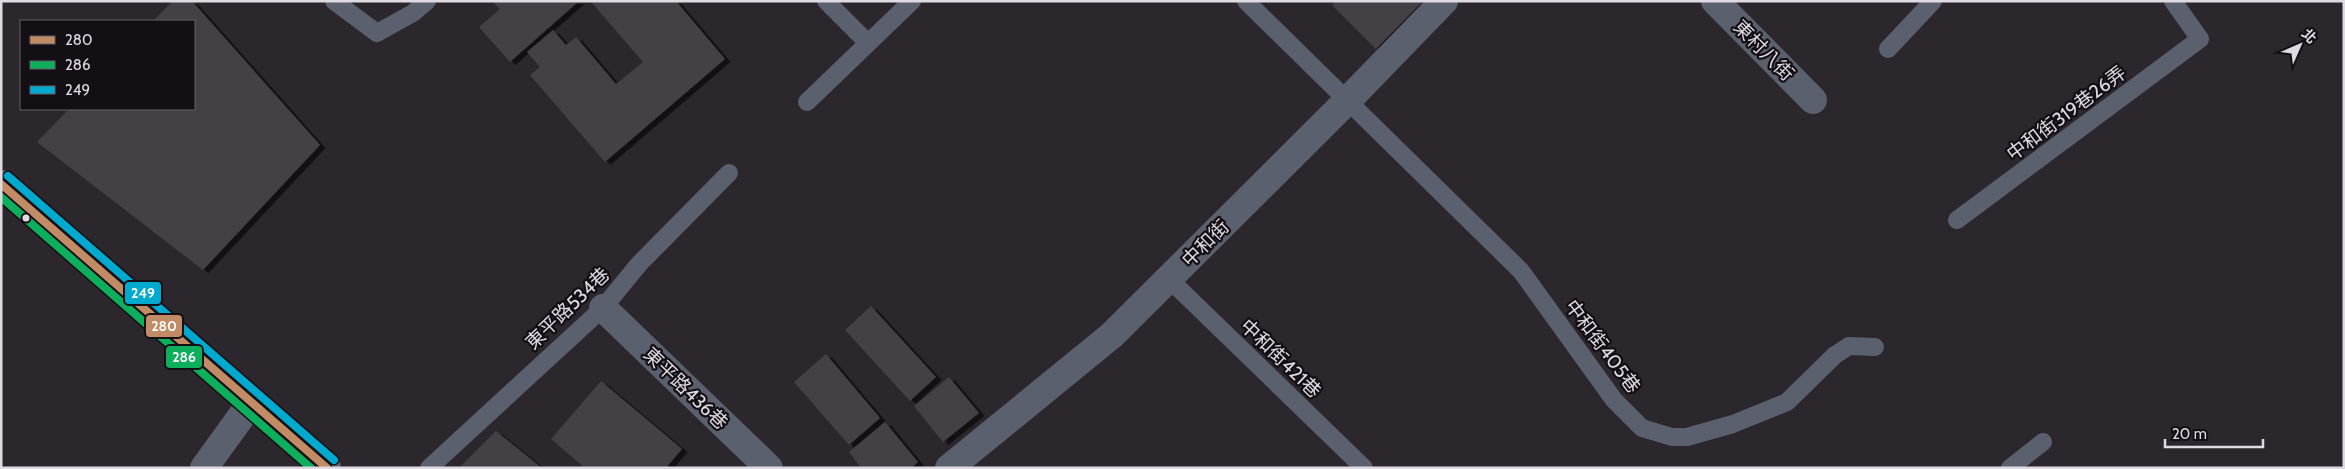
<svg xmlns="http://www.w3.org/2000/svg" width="2345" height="469" viewBox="0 0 2345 469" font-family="Cabin,'Noto Sans TC',sans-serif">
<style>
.building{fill:#444045;filter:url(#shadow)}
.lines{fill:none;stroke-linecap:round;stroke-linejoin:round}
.lane{stroke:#5a606d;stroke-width:18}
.street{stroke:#5a606d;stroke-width:28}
.secondary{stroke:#5c6270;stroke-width:28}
.bus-1-casing{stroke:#130f14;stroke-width:11}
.bus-2-casing{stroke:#130f14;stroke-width:11}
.bus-3-casing{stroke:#130f14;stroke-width:11}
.bus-1{stroke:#c18c65;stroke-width:8}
.bus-2{stroke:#0daf5c;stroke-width:8}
.bus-3{stroke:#00a9ce;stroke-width:8}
.bus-dot{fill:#e0dae2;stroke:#130f14;stroke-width:2}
.labels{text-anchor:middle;stroke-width:4.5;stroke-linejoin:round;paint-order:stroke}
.street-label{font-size:19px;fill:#e0dae2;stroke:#130f14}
.line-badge{stroke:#130f14;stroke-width:2}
.badge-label{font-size:14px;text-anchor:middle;font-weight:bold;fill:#fff}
</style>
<defs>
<filter id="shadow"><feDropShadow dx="5.5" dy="3" stdDeviation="0" flood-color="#0009"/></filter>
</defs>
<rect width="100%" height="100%" fill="#2c272d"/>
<path class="building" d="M173,1h19l128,144 -117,125 -166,-128 32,-33h125v-88h-41z
M492,1h87l-69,61 -31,-35 21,-18z
M594,1h82l49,58 -120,103 -75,-87 10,-8 -13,-15 26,-22 13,15 10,-8 40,47 27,-22 -51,-59z
M1335,1h88l-47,48 -44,-44z
M871,306l65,71 -26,24 -65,-71z
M826,354l54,64 -31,27 -55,-63z
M949,377l30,36 -36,29 -29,-36z
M601,381l81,68 -16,19h-81l-34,-29z
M885,422l33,40 -7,6h-50l-12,-16z
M496,431l46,37h-83z"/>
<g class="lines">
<path class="lane" d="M334,1l43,32 36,-20 14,-12
M826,1l42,42
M1246,1l275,270 93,129 28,28 30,9h15l46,-13 54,-22 48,-47 14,-9 26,1
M1888,49l45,-48
M807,102l105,-101
M1957,220l243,-181 -27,-38
M1169,279l195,189
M429,468l174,-160 36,-44 90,-91
M2010,468l33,-26"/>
<path class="street" d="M1715,1l98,99
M603,308l166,160
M204,468l47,-65
M949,468l163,-133 236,-235 96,-99"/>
<path class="secondary" d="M1,184l326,284"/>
<g class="bus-1-casing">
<path id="bus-1" d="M1,184l326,284"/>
</g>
<g class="bus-2-casing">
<path id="bus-2" d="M1,197l310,271"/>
</g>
<g class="bus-3-casing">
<path id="bus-3" d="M8,176l326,284"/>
</g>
<use href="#bus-1" class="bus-1"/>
<use href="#bus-2" class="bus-2"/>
<use href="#bus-3" class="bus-3"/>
</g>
<circle class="bus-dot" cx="26" cy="218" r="4.5"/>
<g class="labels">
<g class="street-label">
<text transform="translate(1764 50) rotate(45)" y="7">東村八街</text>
<text transform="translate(2066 113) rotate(-37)" y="7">中和街319巷26弄</text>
<text transform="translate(1205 243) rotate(-45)" y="7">中和街</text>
<text transform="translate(567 308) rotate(-44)" y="7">東平路534巷</text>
<text transform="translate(1603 346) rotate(53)" y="7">中和街405巷</text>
<text transform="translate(1281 358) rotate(44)" y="7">中和街421巷</text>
<text transform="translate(686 388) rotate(44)" y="7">東平路436巷</text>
</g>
</g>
<g class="line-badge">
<rect x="124" y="281" width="38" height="24" rx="5" fill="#00a9ce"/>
<rect x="145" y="314" width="38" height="24" rx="5" fill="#c18c65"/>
<rect x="165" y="345" width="38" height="24" rx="5" fill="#0daf5c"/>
</g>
<g class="badge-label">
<text x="143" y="298">249</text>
<text x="164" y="331">280</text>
<text x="184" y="362">286</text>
</g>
<rect width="2345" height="469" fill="none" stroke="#e0dae2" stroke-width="5"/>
<rect x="20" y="20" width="175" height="90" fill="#130f14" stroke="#656066"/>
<rect x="30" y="36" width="25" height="8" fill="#c18c65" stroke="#656066"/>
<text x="65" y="45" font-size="15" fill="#e0dae2">280</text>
<rect x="30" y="61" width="25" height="8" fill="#0daf5c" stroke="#656066"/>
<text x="65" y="70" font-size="15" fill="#e0dae2">286</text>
<rect x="30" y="86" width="25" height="8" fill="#00a9ce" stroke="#656066"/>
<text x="65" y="95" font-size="15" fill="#e0dae2">249</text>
<g transform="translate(2300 45) rotate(45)" stroke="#130f14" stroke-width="4" paint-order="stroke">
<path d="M0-4L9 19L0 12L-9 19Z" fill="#e0dae2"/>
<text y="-8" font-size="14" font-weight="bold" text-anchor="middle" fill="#e0dae2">北</text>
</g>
<path d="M2165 439v8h98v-8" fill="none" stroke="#e0dae2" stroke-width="2.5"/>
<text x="2172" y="439" font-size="15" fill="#e0dae2" stroke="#130f14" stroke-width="4" paint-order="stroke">20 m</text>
</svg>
